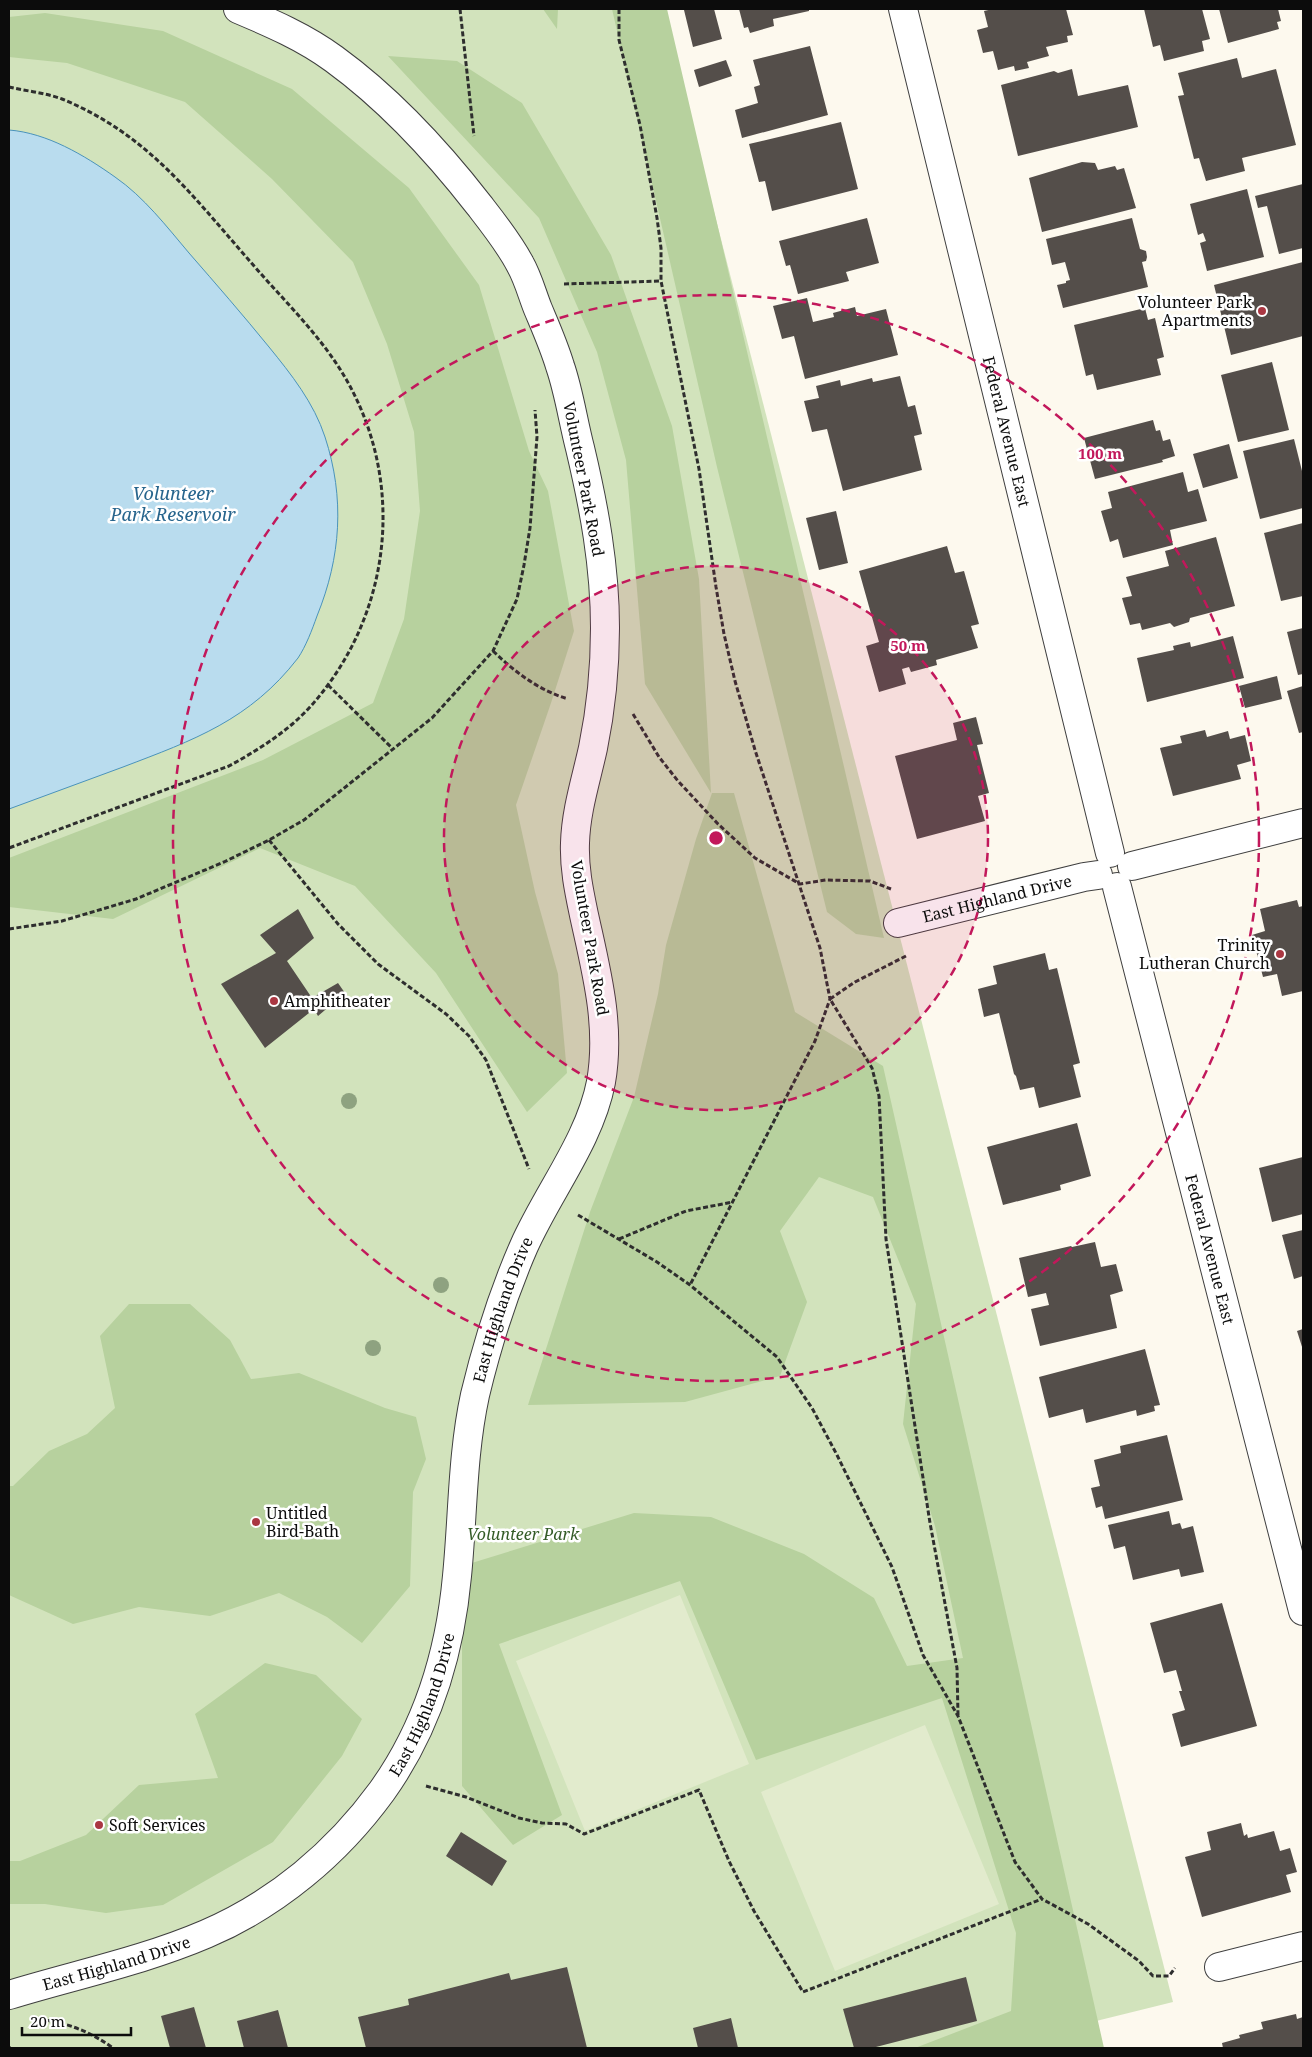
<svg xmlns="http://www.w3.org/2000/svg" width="1312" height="2057" viewBox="0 0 1312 2057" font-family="'Noto Serif',serif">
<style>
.green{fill:#d2e3bc}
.forest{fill:#b7d19e}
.pitch{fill:#e2ebcd}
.water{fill:#b9dcee;stroke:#4a93bb}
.building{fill:#544e4a}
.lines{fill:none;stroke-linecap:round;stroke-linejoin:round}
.street-casing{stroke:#3f3f3f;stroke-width:30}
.path{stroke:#2e2e2e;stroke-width:3;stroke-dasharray:5 2.5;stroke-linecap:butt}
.street{stroke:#fff;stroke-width:28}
.tree{fill:#8ea280}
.ring{fill:none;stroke:#c2185b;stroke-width:2.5;stroke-dasharray:9 6}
.poi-dot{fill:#aa3742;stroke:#fff;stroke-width:2}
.labels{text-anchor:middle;stroke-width:5;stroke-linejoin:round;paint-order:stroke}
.poi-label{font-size:16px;fill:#0c0c0c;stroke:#fff;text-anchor:start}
.street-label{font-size:16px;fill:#0c0c0c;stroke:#fff}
.park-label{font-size:16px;font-style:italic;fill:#335b26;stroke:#fff}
.water-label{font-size:18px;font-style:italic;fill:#27658d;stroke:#fff}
.centre{fill:#c2185b;stroke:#fff;stroke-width:2.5}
.ring-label{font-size:15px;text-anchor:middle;font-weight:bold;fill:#c2185b;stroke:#fff;stroke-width:5;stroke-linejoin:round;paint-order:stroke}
</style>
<rect width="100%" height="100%" fill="#fdf9ee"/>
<path class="green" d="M9,9h653l511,1993 -93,23 -162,23h-909z"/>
<path class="forest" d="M543,9h15l-1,20z
M612,9h55l217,929 -28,-4 -29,-22 -110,-445z
M45,13l118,18 129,58 117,99 70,97 50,166 19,40 26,140 -23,72 -35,102 19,87 23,82 9,99 -40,39 -91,-139 -81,-87 -95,-38 -147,71 -104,-12v-49l254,-98 110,-57 31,-84 16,-108 -6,-79 -27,-88 -34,-82 -81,-83 -87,-77 -118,-39 -58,-6v-40z
M388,56l69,5 65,42 89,152 61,171 27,153 12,214 -66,-109 -19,-224 -29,-108 -58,-134z
M712,793h22l61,219 88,54 221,982h-189l96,-37 5,-78 -74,-235 -186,62 -76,-179 -181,63 63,171 -49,30 -51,-59v-220l172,-53 77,4 93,37 70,44 33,68 56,-8 -28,-132 -32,-102 13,-120 -43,-107 -54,-20 -39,54 27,71 -27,74 -95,26 -157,3 62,-193 44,-115 24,-103 8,-49 30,-106z
M129,1304h61l40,36 21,39 48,-6 86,35 31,9 10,42 -13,33 -3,94 -48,57 -35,-26 -48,-24 -69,23 -71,-9 -66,17 -64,-29v-109h4l36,-35 38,-17 28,-26 -15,-72z
M265,1663l51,12 46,44 -20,37 -69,86 -110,63 -57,8 -61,-9h-36v-43h11l66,-26 53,-50 79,-7 -23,-64z"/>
<path class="pitch" d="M680,1595l69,169 -164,67 -69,-170z
M925,1725l74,179 -164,67 -74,-179z"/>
<path class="water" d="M9,130c38,3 75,25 106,47 29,20 52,50 74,76 27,31 54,62 80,94 22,27 45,56 56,90 20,61 16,120 -8,179 -5,14 -11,30 -19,42 -48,62 -104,82 -175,109 -38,14 -76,28 -114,42z"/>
<path class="building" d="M690,9h24l8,30 -29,8 -9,-37z
M739,9h70v2l-36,8 1,7 -24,7 -2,-6 -4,1z
M993,9h73l7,26 -6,1 1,6 -22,5 3,9 -22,6 2,6 -14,3 -1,-5 -16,4 -5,-19 -10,2 -6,-23 11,-3 -4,-16z
M1144,9h58l8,30 -8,2 2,10 -40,10 -4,-16 -7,2z
M1219,9h59l3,12 -4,1 2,7 -51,14z
M810,46l18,69 -86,23 -7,-28 23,-7 -4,-16 6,-2 -7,-25z
M1237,58l5,20 34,-9 20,76 -54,13 3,13 -39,10 -7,-23 -5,1 -16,-63 6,-1 -6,-22z
M726,60l6,16 -33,11 -5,-17z
M1072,69l6,27 50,-11 10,42 -120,29 -17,-71 53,-14 4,2z
M841,122l17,67 -86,22 -7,-30 -6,1 -10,-38z
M1082,162l13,1 3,7 17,-4 2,4 7,-2 12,40 -94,24 -13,-54z
M1303,184v64l-24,6 -12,-48 -9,2 -3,-12z
M1247,189l17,68 -57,14 -7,-28 6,-2 -3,-8 -5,2 -8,-31z
M867,218l12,45 -33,9 3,9 -51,13 -8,-29 -4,1 -7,-25z
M1132,218l8,31 6,2 1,6 -1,4 -4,1 6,25 -85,21 -6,-23 9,-2v-2l4,-1 -5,-18 -13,3 -6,-26z
M1303,262v74l-72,19 -17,-70z
M807,298l6,24 21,-5 -1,-4 22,-6 2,9 29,-7 12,46 -93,24 -11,-43 -12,3 -9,-33z
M1145,308l3,12 7,-2 9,39 -7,2 4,16 -64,15 -4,-16 -7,2 -12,-51z
M1272,362l17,68 -51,12 -17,-67z
M900,376l8,31 7,-2 7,29 -8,2 8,34 -79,21 -16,-62 -15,3 -8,-31 15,-3 -3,-12 24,-6 1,6 31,-8 1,4z
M1153,420l3,11 4,-1 3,11 7,-2 5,17 -13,4 1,2 -68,17 -11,-41z
M1294,439l9,36v33l-43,11 -17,-68z
M1229,444l9,34 -35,10 -10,-34z
M1183,472l5,20 10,-3 9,32 -37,9 3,15 -50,13 -5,-19 -8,3 -9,-31 11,-3 -4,-16z
M836,511l12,52 -29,7 -13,-52z
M1303,523v73l-22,5 -17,-68z
M1216,537l19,69 -45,12 -1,4 -15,5 -4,-4 -28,7 -2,-7 -10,2 -8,-27 10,-2 -6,-19 43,-11 -4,-15z
M947,546l8,27 9,-2 15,53 -8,2 7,22 -42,12 1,5 -26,7 -2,-5 -7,2 4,15 -27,8 -13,-46 13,-4 -20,-71z
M1303,628v46l-5,1 -11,-43z
M1233,636l11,42 -97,24 -10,-44 37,-8 -1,-4 17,-4 1,5z
M1277,676l5,23 -37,9 -6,-22z
M1303,686v46l-4,1 -12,-42z
M976,717l7,27 -6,1 12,48 -11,3 7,25 -68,18 -22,-83 62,-16 -4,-17z
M1205,730l2,7 21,-6 2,8 15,-4 6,26 -14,4 4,14 -68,17 -13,-48 22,-5 -2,-7z
M1297,900l2,7 4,-1v85l-21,5 -5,-22 -14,3 -11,-42 13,-4 -5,-22z
M298,909l16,29 -27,23 25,37 26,-15 7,10 -27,23 -4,-7 -49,39 -44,-64 55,-31 -16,-18z
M1045,953l4,17 8,-2 23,95 -7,2 8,32 -42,11 -5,-21 -14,3 -4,-14 -2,-2 -15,-61 -15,4 -6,-28 19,-5 -4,-18z
M1077,1123l14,53 -31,9 1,5 -58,15 -16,-58z
M1303,1157v57l-31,8 -13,-54z
M1303,1230v46l-9,3 -12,-44z
M1095,1242l6,25 15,-3 7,27 -13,4 7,33 -77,18 -9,-37 18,-4 -3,-12 -18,4 -9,-39 52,-12 1,1z
M1303,1329v21l-6,-19z
M1145,1349l15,56 -6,1 1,5 -18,5 -1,-6 -50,13 -3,-14 -34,9 -10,-41z
M1167,1435l16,65 -78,19 -3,-13 -6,2 -5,-20 9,-2 -6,-26 27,-7 -1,-7z
M1169,1511l3,14 8,-2 2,6 11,-3 11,46 -23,5 -2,-8 -46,11 -8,-34 -11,3 -6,-24z
M1222,1603l35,123 -76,21 -9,-33 13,-4 -6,-19h3l-6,-21 -12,3 -14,-50z
M1241,1823l3,13 3,-2 1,4 26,-7 6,20 10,-3 7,24 -11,3 5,17 -89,25 -17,-60 26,-7 -4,-18z
M461,1832l46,29 -15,25 -46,-30z
M567,1967l20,81h-221l-8,-31 51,-12 -1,-6 101,-26 2,7z
M966,1977l11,44 -105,27h-18l-11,-39z
M194,2007l12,41h-36l-9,-32z
M278,2010l10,38h-44l-7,-27z
M1296,2014l1,5 6,-2v31h-80l-1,-5 18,-5 -1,-3 24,-6 -2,-7z
M731,2018l7,30h-40l-5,-20z"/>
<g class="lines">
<g class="street-casing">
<g id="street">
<path id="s1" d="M903,9l207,844"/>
<path d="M1132,866l171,-43"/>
<path id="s2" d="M1117,887l186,724"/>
<path id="s3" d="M898,923l186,-46 14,-2"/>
<path d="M1219,1967l84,-21"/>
<path id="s4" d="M9,1995c65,-20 134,-34 197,-61 70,-30 131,-81 176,-143 45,-63 68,-138 75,-215 6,-60 5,-121 18,-181 12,-50 28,-101 49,-149 24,-54 66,-106 77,-164 10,-57 -5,-112 -17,-167 -5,-24 -10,-47 -9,-72 1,-33 11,-63 18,-95 8,-39 12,-81 12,-120 0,-62 -11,-121 -25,-180 -7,-27 -11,-56 -20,-82 -6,-20 -14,-38 -22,-57 -6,-15 -10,-31 -18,-45 -11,-21 -27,-41 -41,-59 -42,-54 -90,-106 -145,-146 -30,-22 -63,-36 -96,-50"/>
</g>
</g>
<path class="path" d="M460,9l14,127
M619,9v31l21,85 17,93 4,30v33l38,188 17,118 8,47 11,47 20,69 65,198 10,51 -15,42 -125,244
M9,87c17,4 37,6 53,12 85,35 128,94 186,160 33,39 72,75 98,120 61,106 45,238 -36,328 -23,25 -52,43 -81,59l-220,82
M564,284l97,-3
M493,651c22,21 45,39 75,48
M328,685l66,65
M633,714l26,43 19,24 40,43 37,34 45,26 26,-4 44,1 21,8
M269,840l69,84 40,40 68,50 23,22 17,24 43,109
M9,929l53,-8 74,-22 88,-37 45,-22 35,-20 128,-102 61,-67 24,-52 7,-34 6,-37 7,-91 -2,-27
M906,956l-51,26 -25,17 42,69 7,28 7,143 44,284 27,145 1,47
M578,1215l79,47 33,23 87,72 35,51 25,47 55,112 31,88 35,61 57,146 27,37 46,25 51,37 14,15h16l6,-8
M619,1239l67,-28 47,-9
M426,1786l40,11 53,21 23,5 24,1 18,10 115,-44 30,71 25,50 49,81 239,-93
M45,2020c26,4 47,13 68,28
M9,2047l1,1"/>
<use href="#street" class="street"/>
</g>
<g class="tree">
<circle cx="349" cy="1101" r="8"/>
<circle cx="441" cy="1285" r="8"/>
<circle cx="373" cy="1348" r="8"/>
</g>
<circle cx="716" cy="838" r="272" fill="#c2185b" fill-opacity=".12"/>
<g class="ring">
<circle cx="716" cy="838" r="272"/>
<circle cx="716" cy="838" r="543"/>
</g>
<g class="poi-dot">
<circle cx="1262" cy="311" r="5"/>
<circle cx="1280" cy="954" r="5"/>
<circle cx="274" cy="1001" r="5"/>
<circle cx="256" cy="1522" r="5"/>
<circle cx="99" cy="1825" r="5"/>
</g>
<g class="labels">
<g class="poi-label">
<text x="1252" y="308" text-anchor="end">Volunteer Park<tspan x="1252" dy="18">Apartments</tspan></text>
<text x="1270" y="951" text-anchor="end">Trinity<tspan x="1270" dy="18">Lutheran Church</tspan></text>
<text x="284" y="1007">Amphitheater</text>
<text x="266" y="1519">Untitled<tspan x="266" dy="18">Bird-Bath</tspan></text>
<text x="109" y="1831">Soft Services</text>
</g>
<g class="street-label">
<text dy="6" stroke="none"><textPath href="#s1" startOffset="435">Federal Avenue East</textPath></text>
<text transform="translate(584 479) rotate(79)" y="6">Volunteer Park Road</text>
<text dy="6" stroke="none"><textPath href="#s3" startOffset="102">East Highland Drive</textPath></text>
<text transform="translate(590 938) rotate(80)" y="6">Volunteer Park Road</text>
<text dy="6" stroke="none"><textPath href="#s2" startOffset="374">Federal Avenue East</textPath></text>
<text dy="6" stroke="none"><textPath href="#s4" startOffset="938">East Highland Drive</textPath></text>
<text dy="6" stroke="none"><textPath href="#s4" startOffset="532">East Highland Drive</textPath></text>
<text dy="6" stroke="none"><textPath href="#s4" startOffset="112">East Highland Drive</textPath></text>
</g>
<g class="park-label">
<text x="523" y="1540">Volunteer Park</text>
</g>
<g class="water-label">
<text x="173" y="500">Volunteer<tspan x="173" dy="21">Park Reservoir</tspan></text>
</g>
</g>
<circle cx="716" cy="838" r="8" class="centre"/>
<g class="ring-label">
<text x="1100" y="459">100 m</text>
<text x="908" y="651">50 m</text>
</g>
<rect width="1312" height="2057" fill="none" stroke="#0c0c0c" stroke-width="20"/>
<path d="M22 2027v8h109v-8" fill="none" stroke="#0c0c0c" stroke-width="2.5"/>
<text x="30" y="2027" font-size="15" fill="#0c0c0c" stroke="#ffffff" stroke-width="4" paint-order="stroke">20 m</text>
</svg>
